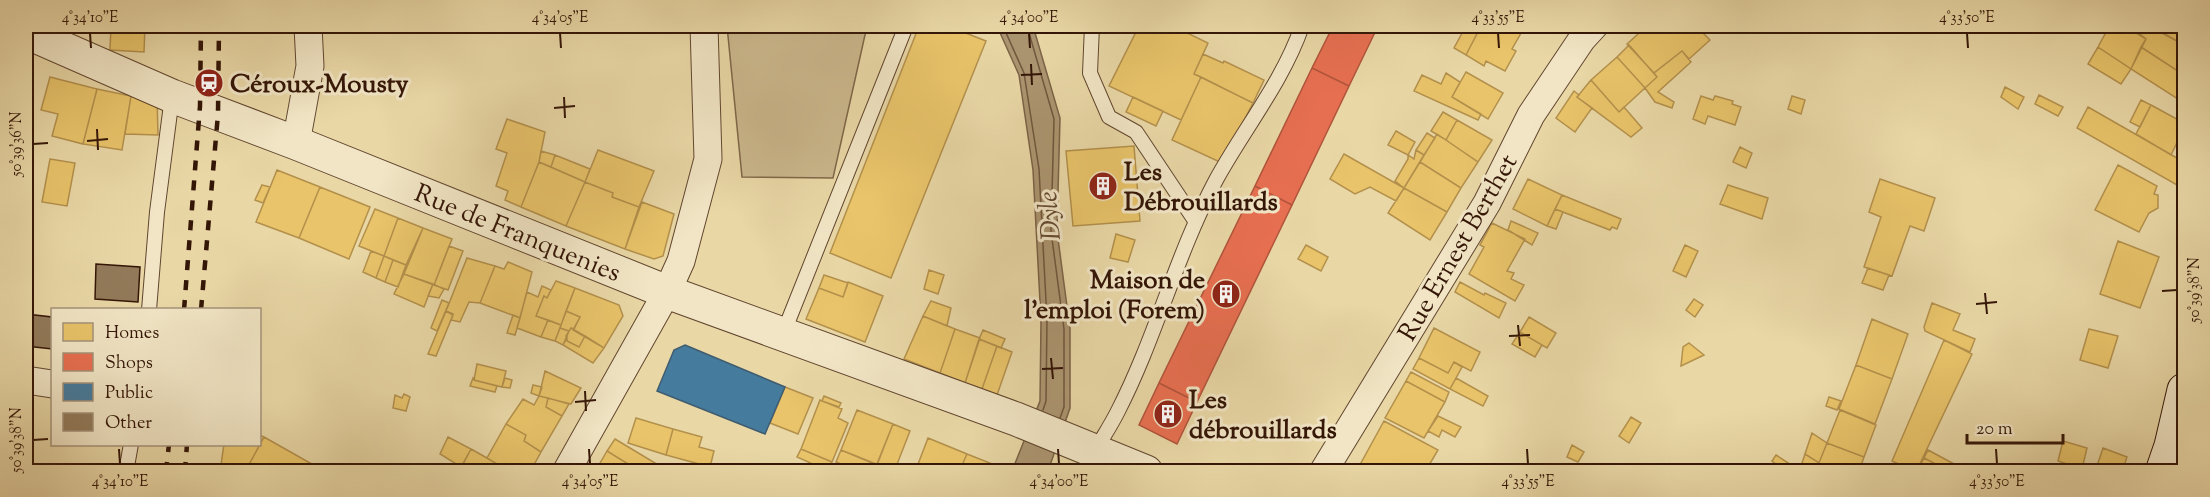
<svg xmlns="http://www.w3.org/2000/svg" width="2210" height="497" viewBox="0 0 2210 497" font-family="'Sorts Mill Goudy',serif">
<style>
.green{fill:#cab68b;stroke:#7f6649;stroke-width:1.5}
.water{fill:#ab9570;stroke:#7b6246;stroke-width:1.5}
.homes{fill:#e9c46a;stroke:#b3904c;stroke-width:1.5}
.shops{fill:#e76f51;stroke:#b1543b;stroke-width:1.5}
.public{fill:#457b9d;stroke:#405d70;stroke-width:1.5}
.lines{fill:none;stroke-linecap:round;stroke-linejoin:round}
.shore{stroke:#70563c;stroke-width:1.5}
.building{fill:#927a5a;stroke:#341607;stroke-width:1.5}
.service-casing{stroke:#61462f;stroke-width:16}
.minor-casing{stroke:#61462f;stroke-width:29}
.tertiary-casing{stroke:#61462f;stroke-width:35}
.secondary-casing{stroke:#341607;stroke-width:35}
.service{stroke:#f1e5c5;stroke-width:14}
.minor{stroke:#f1e5c5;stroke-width:27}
.tertiary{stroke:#f1e5c5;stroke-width:33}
.secondary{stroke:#f1e5c5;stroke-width:33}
.rail{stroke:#341607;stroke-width:4.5;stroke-dasharray:10 10;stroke-linecap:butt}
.ticks{fill:none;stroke:#341607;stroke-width:2}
.labels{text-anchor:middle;stroke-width:6;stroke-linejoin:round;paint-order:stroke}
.poi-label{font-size:26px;font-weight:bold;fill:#341607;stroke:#f1e5c5;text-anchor:start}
.street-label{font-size:26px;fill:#341607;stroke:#f1e5c5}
.water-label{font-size:27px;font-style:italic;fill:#644931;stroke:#f1e5c5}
.neatline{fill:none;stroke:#341607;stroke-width:2}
.ticks-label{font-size:15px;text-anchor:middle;fill:#341607}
</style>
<rect width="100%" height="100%" fill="#e9d7a6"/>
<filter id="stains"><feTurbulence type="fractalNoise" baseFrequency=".00333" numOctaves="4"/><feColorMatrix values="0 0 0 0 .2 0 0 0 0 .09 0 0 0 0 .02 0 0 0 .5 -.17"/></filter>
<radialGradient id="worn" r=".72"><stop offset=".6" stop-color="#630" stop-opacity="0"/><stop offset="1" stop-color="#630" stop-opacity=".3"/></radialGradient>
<path class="green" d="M727,26h140l-34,152 -91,-1z"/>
<path class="water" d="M997,26h36l27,92 -3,113 13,98v79l-22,63h-36l28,-70 1,-81 -8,-150 -14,-95z"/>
<path class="homes" d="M111,26h34l-1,26 -34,-2z
M919,26h29l38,15 -95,237 -61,-25z
M1139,26h13l12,5 2,-5h7l35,17 -14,31 7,3 -20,43 -72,-34z
M1466,26h15l-15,29 -12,-7z
M1481,26h38l5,2 -12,21 4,2 -11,20 -19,-10 -2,5 -18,-11z
M1647,26h49l14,14 -21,19 -7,-8 -28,22 -27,-29z
M2105,26h20l21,13 -15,30 -33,-22 7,-13 -3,-2z
M2145,26h6l33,19v30l-43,-28 5,-8 -6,-5z
M2163,26h21v19l-22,-12z
M1629,45l28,32 -12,11 -28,-31z
M2098,47l33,22 -10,15 -33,-20z
M2141,47l43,28v28l-53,-34z
M1682,51l9,11 -33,30 16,10 -2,6 -17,-6 -10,-14 12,-11 -3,-4z
M1203,54l20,9 1,-2 40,19 -11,23 -59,-29z
M1617,57l28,31 -26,24 -28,-32z
M1466,72l37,21 -15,26 -36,-22z
M1446,73l14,9 -8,15 29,17 -3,6 -64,-29 8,-16 19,9z
M50,77l47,12 -14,55 -31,-8 6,-22 -17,-4z
M1201,77l52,26 -31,60 -50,-23z
M1591,80l28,32 5,-5 18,21 -11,9 -54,-40z
M2005,87l19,10 -6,12 -17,-12z
M97,89l34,7 -9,54 -39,-6z
M1574,91l5,4 -2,2 15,11 -17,24 -19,-14z
M2039,95l24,12 -5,9 -23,-12z
M131,96l26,1 1,38 -33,-1z
M1701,96l12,4 2,-4 18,5 -1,3 9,3 -6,18 -27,-9 -3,8 -12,-5z
M1792,96l13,4 -4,14 -13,-5z
M1133,97l30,14 -7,15 -30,-14z
M2141,100l10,5 -11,22 -10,-5z
M2151,105l33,18v5l-13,27 -35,-21z
M2088,107l96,55v27l-107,-61z
M1443,112l14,8 -11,20 -15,-9z
M507,119l38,13 -6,30 -18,45 -16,-7 3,-9 -12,-5 11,-33 -11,-4z
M1457,120l35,20 -14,22 -32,-22z
M1396,131l19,11 -7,13 -20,-10z
M1427,133l8,5 -11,17 -8,-5z
M1437,134l41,28 -17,26 -41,-26z
M1134,146l6,75 -67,5 -7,-75z
M1740,147l12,6 -6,15 -13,-6z
M598,150l56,21 -15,36 -27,-10 1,-4 -28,-11z
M1416,150l8,5 -20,33 -9,-7 13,-22v-4l6,4z
M541,151l14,4 -4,12 -12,-5z
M1344,154l60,34 -8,13 -26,-14 -15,7 -25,-15z
M555,155l35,14 -5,13 -34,-15z
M50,159l25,4 -8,43 -25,-4z
M539,162l46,20 -19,44 -45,-19z
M1420,162l41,26 -14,24 -43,-24z
M2118,165l39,21 -3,8 4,1v13l-9,5 -10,19 -44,-22z
M277,170l43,17 -21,51 -43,-16z
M1528,179l34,16 -15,31 -34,-17z
M1880,179l55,19 -11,33 -14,-5 -18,50 -28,-9 17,-50 -12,-5z
M585,182l28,11 -1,4 27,10 -14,42 -59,-23z
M262,185l8,2 -7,16 -8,-3z
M1728,185l40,13 -6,21 -42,-15z
M320,187l50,20 -21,52 -50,-21z
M1404,188l43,24 -17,28 -42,-27z
M1562,195l59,24 -4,10 -5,-2 -2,3 -55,-21z
M642,202l32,12 -11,42 -9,3 -29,-10z
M375,209l23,9 -14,38 -25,-10z
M1555,209l8,3 -7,17 -9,-3z
M398,218l25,10 -17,37 -22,-9z
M1511,221l27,12 -6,12 -24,-15z
M1492,223l33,16 -18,32 7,2 -3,6 13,6 -9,16 -46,-27 15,-27 -4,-2z
M423,228l29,11 -18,46 -30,-11z
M1116,234l19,6 -7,22 -18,-4z
M2118,241l41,16 -19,51 -40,-14z
M1306,245l22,12 -7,14 -23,-12z
M1685,245l13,6 -12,26 -13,-6z
M449,246l14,5 -15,39 -14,-5z
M371,251l13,5 -8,22 -13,-6z
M384,256l9,4 -8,22 -9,-4z
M467,258l28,8 -15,37 -11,-1 -9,20 -9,-2 2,-6 -7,-3z
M393,260l13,5 -8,22 -13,-5z
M508,262l24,10 -12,46 -40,-15 15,-37 9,3z
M1868,268l21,7 -6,15 -21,-7z
M929,270l15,5 -6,19 -14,-5z
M404,274l29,10 -9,23 -30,-13z
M824,275l24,8 -5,14 -24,-9z
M556,281l19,7 -14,37 -25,-9 8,-20 3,2z
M848,282l35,14 -18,46 -59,-23 13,-31 24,9z
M1460,282l24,13 1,-2 21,10 -7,15 -44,-26z
M433,284l11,5 -5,9 -11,-2z
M542,286l9,4 -4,8 -3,-2 -8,20 12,4 -7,17 -24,-9 10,-36 11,5z
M575,288l44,17 4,11 -19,32 -31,-18 7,-13 -14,-6z
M1694,299l9,6 -8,12 -9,-7z
M442,300l7,3 -12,28 -6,-3z
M931,301l20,7 -4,18 -24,-10z
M1932,303l28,11 -7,16 22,9 -5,13 -45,-21 -1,-4z
M446,311l7,4 -17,41 -8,-2z
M566,311l14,6 -6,12 -3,-1 -2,3 -9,-3z
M513,315l7,3 -5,17 -8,-2z
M923,316l32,13 -15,44 -36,-14z
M1529,317l27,16 -9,15 -27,-16z
M1872,319l36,15 -16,45 -36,-14z
M548,320l13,5 -6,16 -14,-4z
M560,328l9,3 -6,14 -8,-4z
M571,328l14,8 -6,11 -12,-6 -1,-5z
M1434,328l46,24 -9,19 -17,-9 -6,11 -29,-15z
M955,329l25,9 -15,45 -25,-10z
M2089,329l29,7 -10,32 -28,-8z
M983,330l22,9 -4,9 -22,-9z
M1520,332l22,13 -7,12 -23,-13z
M585,336l19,12 -11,15 -30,-18 4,-7v3l12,6z
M979,339l18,7 -15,43 -17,-6z
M1944,340l28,14 -56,118 -24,-11z
M1689,343l15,12 -23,11 2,-19z
M997,346l15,6 -15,43 -15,-6z
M1419,358l29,15 6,-11 8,5 -12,22 -37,-20z
M477,364l29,7 -4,16 -28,-7z
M1856,365l36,14 -17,45 -36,-15z
M545,371l36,17 -10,16 -32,-8z
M1411,372l38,20 -4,10 -39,-21z
M473,378l1,2 23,6 -2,6 -25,-6z
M505,378l7,2 -2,8 -8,-1z
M1456,378l32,18 -5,10 -33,-17z
M1406,381l39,21 -21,36 -39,-20z
M533,385l9,2 -3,9 -8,-3z
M785,387l28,11 -15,36 -28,-11z
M404,394l6,3 -4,14 -13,-3 2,-13 7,3z
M539,396l9,2 -2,9 16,9 -21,36 -17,-11 2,-6 -20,-11 17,-25 11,6z
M824,396l17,7 -2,4 -17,-6z
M1829,397l12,4 -4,9 -11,-4z
M548,398l21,6 -7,12 -16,-9z
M820,400l22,9 -4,9 10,5 -16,39 -31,-13z
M857,410l36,14 -16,41 -36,-15z
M1840,410l36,15 -12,32 -37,-14z
M1438,416l23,11 -6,10 -13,-7 -3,7 -11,-6z
M1631,417l10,6 -12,20 -10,-7z
M636,418l37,11 -7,26 -38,-12z
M1384,421l54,29 -13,22h-69z
M506,424l20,11 -2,6 17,11 -11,20h-20l-23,-14z
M893,424l17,7 -16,41h-13l-6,-3z
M673,429l29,8 -3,10 15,4 -4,16 -44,-12z
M1812,433l15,10 -8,20 -14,-9z
M260,435l4,2 -19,35h-25l4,-28h36z
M264,437l62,35h-81z
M448,437l23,12 -10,18 -21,-13z
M928,438l39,16 -8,18h-44z
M615,439l55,33h-29l-34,-21z
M2063,441l24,7 -5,21 -24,-8z
M1827,443l37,14 -5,15h-60l6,-18 14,9z
M1572,445l12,7 -6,10 -11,-5z
M2103,448l24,9 -5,15h-27z
M471,449l16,9 23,14h-51z
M801,449l31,13 -4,9 -31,-14z
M841,450l35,14 -3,8h-14l-23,-10z
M1928,450l41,22h-18l-27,-14z
M607,451l34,21h-46z
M967,454l38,15 -2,3h-44z
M1776,455l23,15v2h-13l-14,-11z
M1924,458l27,14h-34z"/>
<path class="shops" d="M1333,26h45l-29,60 -37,-18z
M1312,68l37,18 -57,119 -37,-19z
M1255,186l37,19 -95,197 -38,-19z
M1159,383l38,19 -20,42 -38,-19z"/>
<path class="public" d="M685,345l100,42 -20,47 -108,-43 17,-41z"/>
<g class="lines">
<path class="shore" d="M1003,26l21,47 15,96 8,151 -1,81 -3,9
M1027,26l27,93 -3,112 13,98v78l-4,11"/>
</g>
<path class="building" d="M96,264l44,3 -2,35 -43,-3z
M26,314l26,3v32l-26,-3z"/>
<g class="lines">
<g class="service-casing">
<path id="service" d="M1092,26l-2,47 19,44 27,15 60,90
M149,310l8,-98 15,-115
M783,334l123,-308
M1095,451c8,-14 16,-26 23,-40 38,-74 58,-156 98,-231 28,-51 67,-99 86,-154
M126,472l5,-28"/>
</g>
<g class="minor-casing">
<path id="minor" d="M296,143l14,-77 -2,-40
M26,380l26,4
M566,472l101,-180 14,-31 27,-102 -4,-133
M1323,472l164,-269 44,-88 51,-76 12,-13"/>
</g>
<g class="tertiary-casing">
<path id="tertiary" d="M26,32l146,64 124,47 371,149 349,127 130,53"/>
</g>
<g class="secondary-casing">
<path id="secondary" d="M2162,472l9,-26 13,-56"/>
</g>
<use href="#service" class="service"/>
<use href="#minor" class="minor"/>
<use href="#tertiary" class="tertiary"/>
<use href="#secondary" class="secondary"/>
<path class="rail" d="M184,310l16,-204 1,-80
M201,310l17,-196 1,-88
M166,472l3,-28
M185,472l2,-28"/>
</g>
<path class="ticks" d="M90,33l1,15M560,33l1,15M1029,33l1,15M1498,33l1,15M1967,33l1,15M1031,64l1,21M1021,75l21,-1M564,97l1,21M554,108l21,-2M97,129l1,21M87,141l21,-2M33,144l15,-1M2162,291l15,-1M1985,293l2,21M1976,304l21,-2M1518,325l2,21M1509,336l21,-1M1051,358l2,21M1042,369l21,-1M585,391l1,20M575,402l21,-2M33,440l15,-1M119,449l1,15M589,449l1,15M1058,449l1,15M1527,449l1,15M1996,449l1,15"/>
<defs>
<g id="station-disc" transform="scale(1.5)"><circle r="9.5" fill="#8f2418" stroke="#f1e5c5"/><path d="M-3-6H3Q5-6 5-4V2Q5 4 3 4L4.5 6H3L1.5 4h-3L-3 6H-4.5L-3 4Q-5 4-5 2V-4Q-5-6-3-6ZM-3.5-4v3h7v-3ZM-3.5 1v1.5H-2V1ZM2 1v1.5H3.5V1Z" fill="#fff"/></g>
<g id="building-disc" transform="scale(1.5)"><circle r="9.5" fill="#8f2418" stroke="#f1e5c5"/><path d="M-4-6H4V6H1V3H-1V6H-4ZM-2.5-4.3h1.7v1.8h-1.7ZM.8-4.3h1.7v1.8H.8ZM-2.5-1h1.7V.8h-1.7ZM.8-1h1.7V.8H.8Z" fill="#fff"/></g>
</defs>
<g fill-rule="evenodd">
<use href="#station-disc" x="209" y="83"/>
<use href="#building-disc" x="1103" y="186"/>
<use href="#building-disc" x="1226" y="294"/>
<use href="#building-disc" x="1168" y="414"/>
</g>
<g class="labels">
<g class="poi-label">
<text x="230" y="92">Céroux-Mousty</text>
<text x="1124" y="180">Les<tspan x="1124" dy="30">Débrouillards</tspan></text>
<text x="1205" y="288" text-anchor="end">Maison de<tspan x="1205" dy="30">l'emploi (Forem)</tspan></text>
<text x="1189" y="408">Les<tspan x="1189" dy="30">débrouillards</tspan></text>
</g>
<g class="street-label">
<text transform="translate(518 232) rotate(22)" y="9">Rue de Franquenies</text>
<text transform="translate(1457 247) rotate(-60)" y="9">Rue Ernest Berthet</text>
</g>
<g class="water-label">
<text transform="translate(1049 216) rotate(-95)" y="9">Dyle</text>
</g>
</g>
<rect width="2210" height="497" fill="none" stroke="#e9d7a6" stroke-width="66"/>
<rect x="51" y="308" width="210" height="138" fill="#f1e5c5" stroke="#a59279" stroke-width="1.5"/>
<rect x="63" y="323" width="30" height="18" fill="#e9c46a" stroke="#a59279" stroke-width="1.5"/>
<text x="105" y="338" font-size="18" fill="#341607">Homes</text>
<rect x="63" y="353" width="30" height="18" fill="#e76f51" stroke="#a59279" stroke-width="1.5"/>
<text x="105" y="368" font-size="18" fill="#341607">Shops</text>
<rect x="63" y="383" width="30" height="18" fill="#457b9d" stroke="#a59279" stroke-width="1.5"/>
<text x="105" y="398" font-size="18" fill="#341607">Public</text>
<rect x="63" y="413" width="30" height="18" fill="#927a5a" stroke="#a59279" stroke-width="1.5"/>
<text x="105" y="428" font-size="18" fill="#341607">Other</text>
<path d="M1967 434v9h96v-9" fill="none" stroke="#341607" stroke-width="3"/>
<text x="1976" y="434" font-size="18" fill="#341607" stroke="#f1e5c5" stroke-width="4.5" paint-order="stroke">20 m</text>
<rect x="33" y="33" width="2144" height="431" class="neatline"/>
<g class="ticks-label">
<text x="90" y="22">4°34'10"E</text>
<text x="560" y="22">4°34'05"E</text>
<text x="1029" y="22">4°34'00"E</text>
<text x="1498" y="22">4°33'55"E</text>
<text x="1967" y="22">4°33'50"E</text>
<text transform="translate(16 144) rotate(-90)" y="5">50°39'36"N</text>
<text transform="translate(2194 290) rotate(-90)" y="5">50°39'38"N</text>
<text transform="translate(16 440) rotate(-90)" y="5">50°39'38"N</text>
<text x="120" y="486">4°34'10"E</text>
<text x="590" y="486">4°34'05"E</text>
<text x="1059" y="486">4°34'00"E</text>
<text x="1528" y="486">4°33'55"E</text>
<text x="1997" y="486">4°33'50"E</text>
</g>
<rect width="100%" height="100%" filter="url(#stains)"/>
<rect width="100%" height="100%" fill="url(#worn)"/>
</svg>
